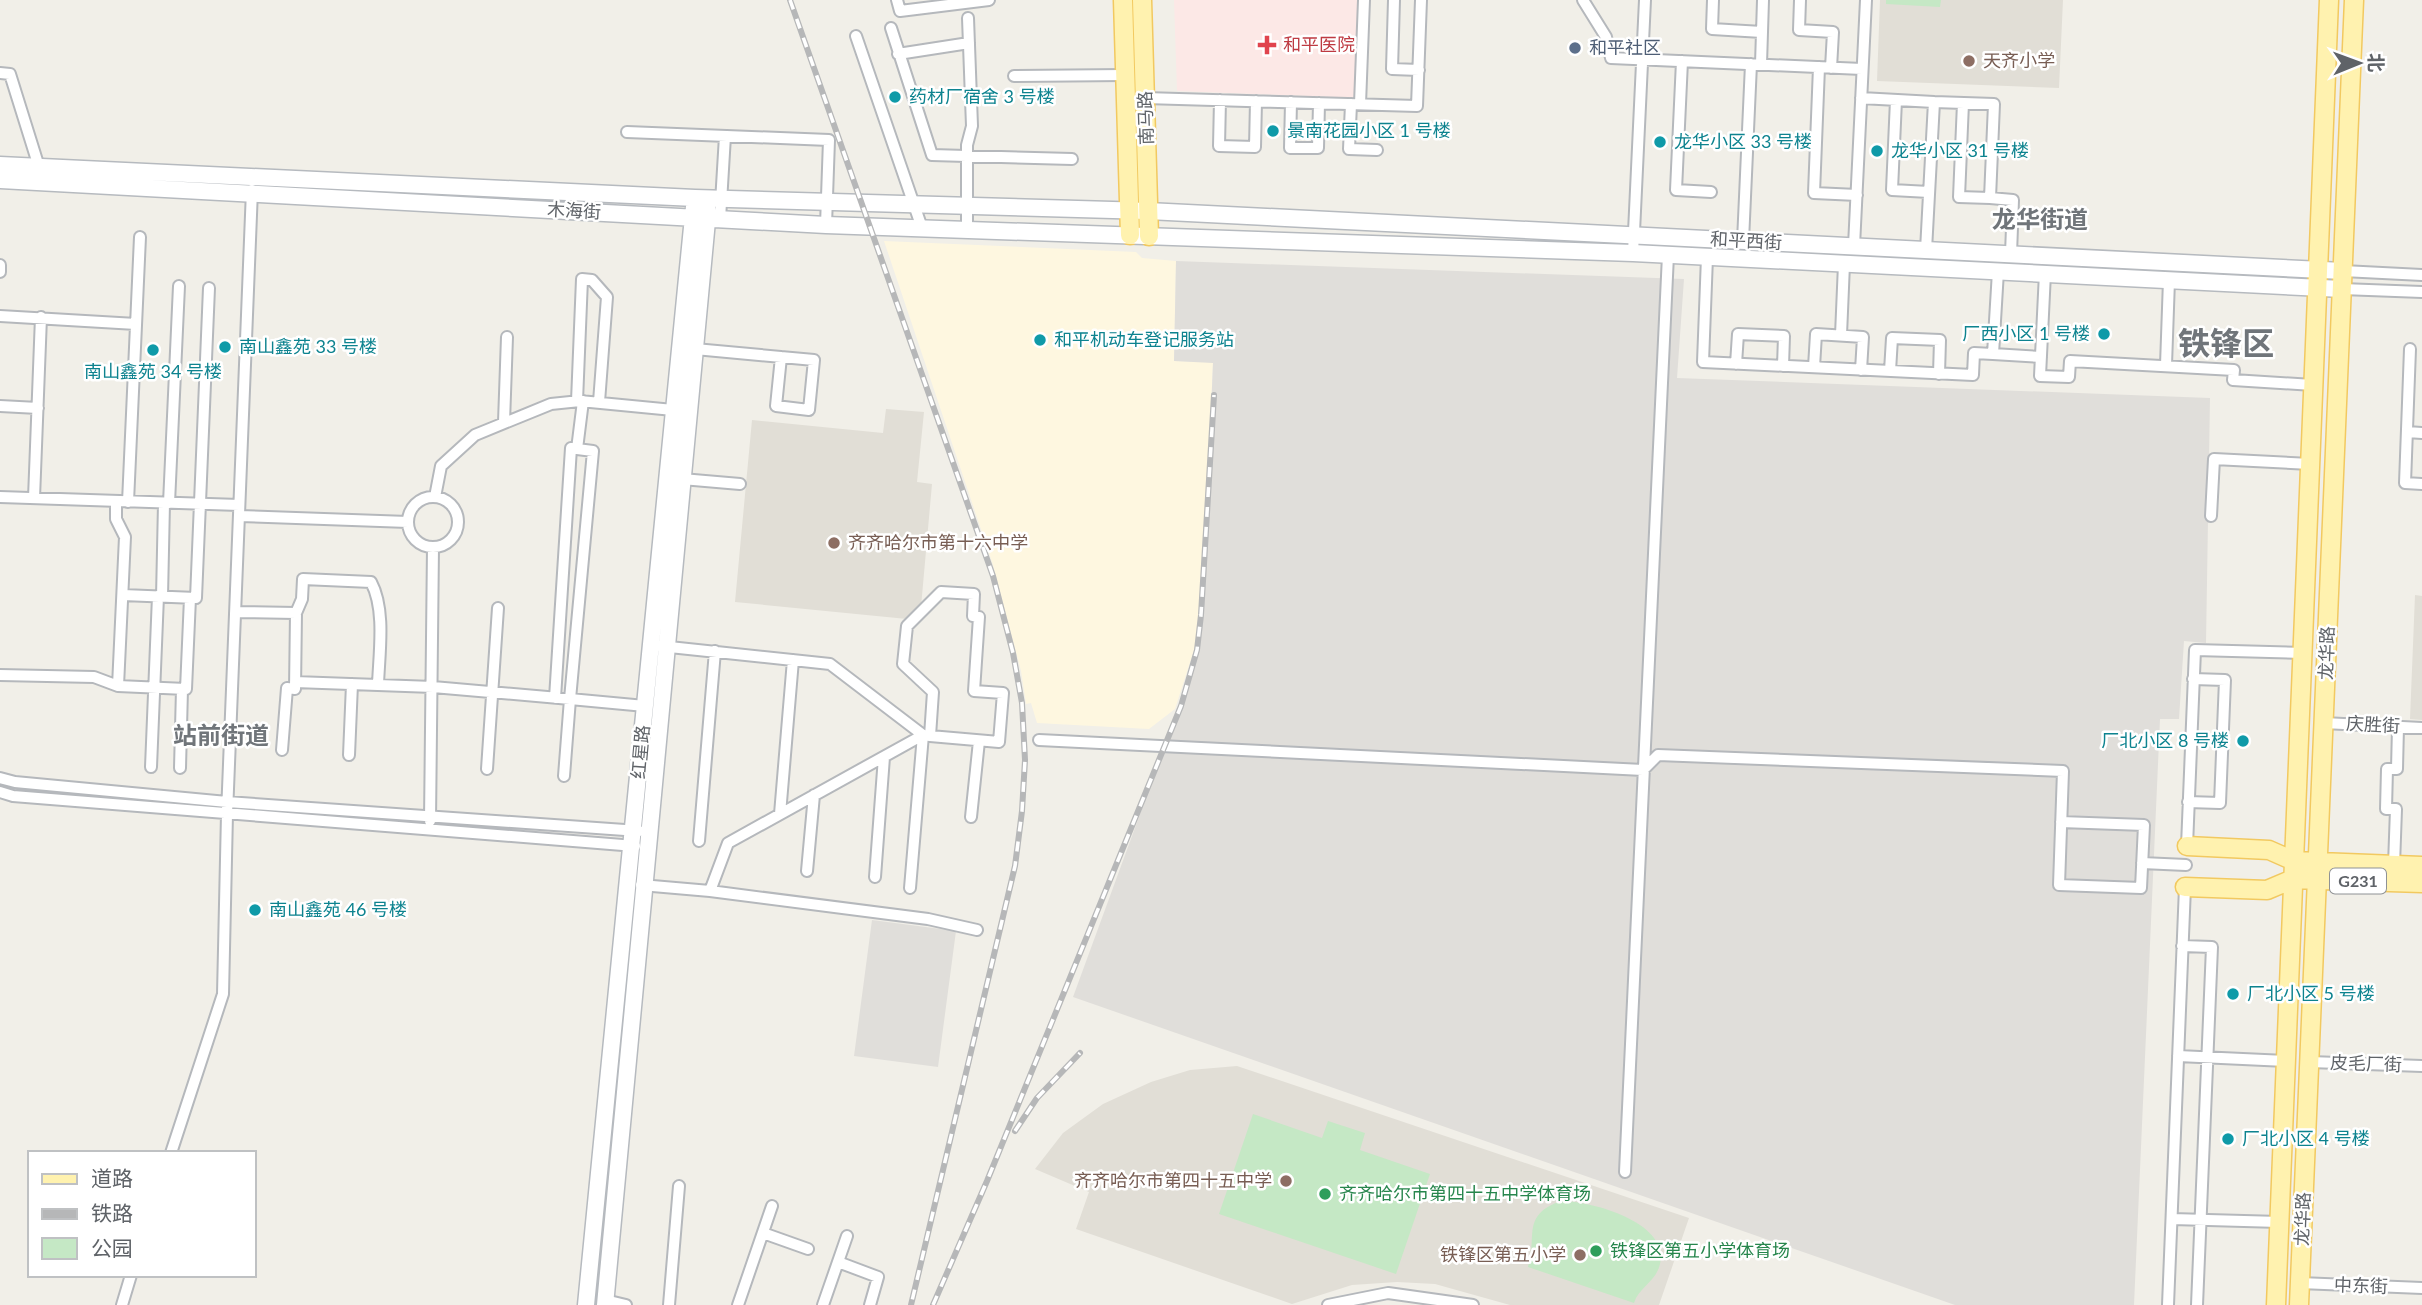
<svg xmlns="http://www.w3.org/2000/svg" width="2422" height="1305" viewBox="0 0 2422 1305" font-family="Lato,'Noto Sans SC',sans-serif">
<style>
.commercial{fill:#fef7e0}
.industrial{fill:#e0deda}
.education{fill:#e1ded6}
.medical{fill:#fce8e6}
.green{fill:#c5e8c5}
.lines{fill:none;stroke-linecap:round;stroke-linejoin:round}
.street-casing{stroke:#b5b8bc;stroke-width:14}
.secondary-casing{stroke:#b6babf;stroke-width:19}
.primary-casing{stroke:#f2c960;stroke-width:21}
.street{stroke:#fff;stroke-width:10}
.secondary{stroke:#fff;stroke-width:16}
.primary{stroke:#fff2af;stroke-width:18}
.rail-casing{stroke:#b6b7b8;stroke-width:6}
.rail{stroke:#fff;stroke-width:3.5;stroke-dasharray:10;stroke-linecap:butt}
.health-dot{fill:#e0444e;stroke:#fff;stroke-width:2.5}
.service-dot{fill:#5c6f8a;stroke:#fff;stroke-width:2.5}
.education-dot{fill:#8d6e63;stroke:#fff;stroke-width:2.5}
.culture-dot{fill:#0f9aa8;stroke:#fff;stroke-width:2.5}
.leisure-dot{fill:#2e9e5b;stroke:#fff;stroke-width:2.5}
.labels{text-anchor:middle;stroke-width:5;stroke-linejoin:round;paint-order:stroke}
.shield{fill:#fff;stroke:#8f9295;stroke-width:2}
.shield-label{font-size:16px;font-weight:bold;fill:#5f6368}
.health-label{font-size:18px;fill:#be3a42;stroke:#fff;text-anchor:start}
.service-label{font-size:18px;fill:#4e5e75;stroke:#fff;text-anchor:start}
.education-label{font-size:18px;fill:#785e54;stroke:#fff;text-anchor:start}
.culture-label{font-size:18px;fill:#0d838f;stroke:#fff;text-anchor:start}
.street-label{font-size:18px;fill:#5f6368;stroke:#fff}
.leisure-label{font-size:18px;fill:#27864d;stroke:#fff;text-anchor:start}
.district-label{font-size:24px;font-weight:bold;fill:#70757a;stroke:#fff}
.town-label{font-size:32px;font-weight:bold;fill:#70757a;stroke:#fff}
</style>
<rect width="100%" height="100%" fill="#f1efe8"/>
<path class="commercial" d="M884,241l252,11 6,6 34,3 -2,100 39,1 -11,263 -27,84 -26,20 -112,-6 -6,-20 -5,1 -5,-33 -28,-106z"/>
<path class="industrial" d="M1176,261l508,18 -7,99 533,20 -4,245 -22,-2 -5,78h-19l-26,586h-179l-882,-308 107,-292 22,-80 11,-262 -39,-2z
M872,920l84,11 -18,136 -84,-11z"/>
<path class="education" d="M1880,0h183l-4,88 -182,-7z
M886,409l38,3 -7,70 15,2 -11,123 -14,12 -172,-17 17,-182 131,13z
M2415,595l7,1v124l-12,-1z
M1237,1066l452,152 -30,87h-149l-75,-21 -38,-2 -45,3 -60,19 -216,-75 13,-37 -54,-23 28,-36 40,-29 48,-22 39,-12z"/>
<path class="medical" d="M1174,0h185v98l-182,-7z"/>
<path class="green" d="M1886,0h55l-1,7 -54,-3z
M1253,1114l69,24 6,-17 37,12 -5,17 70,24 -34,100 -177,-60z
M1561,1201c30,0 109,21 99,63 -4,18 -21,23 -26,39l-106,-36c10,-29 -8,-52 33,-66z"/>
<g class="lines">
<g class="street-casing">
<path id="street" d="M897,0l3,11 89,-11
M1394,0l-2,69 27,1
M1583,0l23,37 5,21 251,11
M1713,0l-1,29 50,3
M1800,0l-1,30 34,2 -2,36
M891,28l41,127 140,4
M856,36l66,192
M898,54l71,-11
M1682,61l-6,129 35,2
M1761,64l2,-64
M1819,67l-5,126 43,2
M0,73l10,1 29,93
M1014,76l111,-1
M1145,98l272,8 4,-106
M1861,98l73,4 -8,148
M1220,100l-1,46 36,1 1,-46
M1896,100l-4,90 37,2
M1291,102l-1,46h28l1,-45
M1934,102l60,2 -4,94 23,2 -2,54
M1963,103l-4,94 31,1
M1351,104l-2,45 28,1
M1360,104l4,-104
M627,132l202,8 -3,85
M720,219l5,-83
M967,228v-83l5,-19 -4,-108
M1743,241l8,-177
M1854,246l12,-246
M1633,253l12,-253
M1707,257l-4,105 270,13 1,-22 19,1 5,-83
M0,265v7
M2343,271l79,4
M2045,273l-5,103 29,1 1,-16 164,9 -1,10 80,5
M2342,289l80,3
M0,316l136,8
M1841,335l3,-71
M695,349l119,11 -5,50 -33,-4 5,-49
M2410,349l-5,134 17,1
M1993,354l48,3
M1736,364l2,-30 46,2 -1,30
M2166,365l3,-85
M1814,367l2,-33 47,3 -2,33
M1890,371l2,-33 48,2 -1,34
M577,401l5,-122 10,1 15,17 -8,105
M0,406l38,2
M504,422l3,-85
M2407,432l15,1
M682,479l58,5
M408 522a25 25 0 1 1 50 0a25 25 0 1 1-50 0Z
M0,497l239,8
M435,497l6,-31 34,-31 76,-31 29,-3 93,9
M34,498l7,-181
M116,501v18l9,18 -7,149
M128,502l12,-265
M169,503l10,-217
M239,516l169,6
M2211,516l3,-57 96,5
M123,595l73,3 13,-310
M162,597l2,-94
M235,612l61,1
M0,675l94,2 24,9 68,3 4,-91
M295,682l138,5 137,12 23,-248 -16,-2 6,-48
M555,698l16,-250 6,1
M2324,723l98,5
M1039,740l604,30 15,-15 405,16 -4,114 82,3 3,-63 -83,-3
M282,750l5,-62 8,1 1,-76 6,-14 1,-20 68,3c15,28 8,72 7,103
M349,755l3,-71
M151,767l7,-171
M180,768l2,-79
M487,769l11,-161
M564,776l6,-77 75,7
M0,778l15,4 212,20 412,29
M0,792l13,4 622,50
M2188,802l32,1 5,-123 -32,-1
M780,814l13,-154
M971,817l8,-76
M430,821l3,-274
M699,841l16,-190
M2187,846l8,-196 108,3
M2142,863l44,2
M2394,865l2,-56h-10l1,-40h10l1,-42
M807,871l7,-76
M875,877l9,-120
M641,885l69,6 18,-48 195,-108 -93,-71 -170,-18
M910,888l13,-153 7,1 69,6 4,-49 -29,-2 5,-74 -6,-1 1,-22 -33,-2 -34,34 -4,38 30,28 -3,44
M710,891l218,28 49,11
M2182,946l30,1 -15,358
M2178,1056l108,5
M2310,1062l112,4
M171,1153l52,-159 4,-180 25,-624
M1625,1172l43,-917
M2172,1219l108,3
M763,1233l45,16
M838,1262l40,15 -8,28
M2300,1283l122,5
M605,1300l21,5
M122,1305l9,-30
M669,1305l10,-119
M738,1305l34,-99
M823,1305l24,-69
M1328,1305l60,-12 85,12
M2168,1305l17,-418"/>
</g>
<g class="secondary-casing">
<path id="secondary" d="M0,165l695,33 453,13 1195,60
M0,180l826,45 807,28 709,36
M586,1305l108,-1098
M605,1305l103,-1095"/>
</g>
<g class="primary-casing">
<path id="primary" d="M1123,0l7,235
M1142,0l7,236
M2187,846l82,4 25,11 128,5
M2185,887l82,3 26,-11 129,4
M2276,1305l53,-1305
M2299,1305l55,-1305"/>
</g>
<use href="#street" class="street"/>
<use href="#secondary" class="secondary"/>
<use href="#primary" class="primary"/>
<g class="rail-casing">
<path id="rail" d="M790,0l203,576 20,77 9,50 3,57 -3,51 -7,55 -104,439
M1015,1131l22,-33 43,-45
M933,1305l54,-124 194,-475 16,-56 4,-35 13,-220"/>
</g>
<use href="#rail" class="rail"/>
</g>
<path class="health-dot" d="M1263.5 34.5h7v7h7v7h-7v7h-7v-7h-7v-7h7z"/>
<circle class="service-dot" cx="1575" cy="48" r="7"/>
<g class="education-dot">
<circle cx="1969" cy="61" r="7"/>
<circle cx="834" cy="543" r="7"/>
<circle cx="1286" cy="1181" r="7"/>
<circle cx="1580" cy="1255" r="7"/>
</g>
<g class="culture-dot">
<circle cx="895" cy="97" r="7"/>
<circle cx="1273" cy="131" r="7"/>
<circle cx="1660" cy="142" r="7"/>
<circle cx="1877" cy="151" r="7"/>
<circle cx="2104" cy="334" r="7"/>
<circle cx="1040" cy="340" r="7"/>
<circle cx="225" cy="347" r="7"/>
<circle cx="153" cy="350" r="7"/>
<circle cx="2243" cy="741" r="7"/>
<circle cx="255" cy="910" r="7"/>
<circle cx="2233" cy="994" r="7"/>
<circle cx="2228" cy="1139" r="7"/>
</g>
<g class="leisure-dot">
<circle cx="1325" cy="1194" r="7"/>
<circle cx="1596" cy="1251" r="7"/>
</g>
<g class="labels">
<rect class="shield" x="2330" y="868.5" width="56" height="25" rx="5"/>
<g class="shield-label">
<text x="2358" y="887">G231</text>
</g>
<g class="health-label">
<text x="1283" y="51">和平医院</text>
</g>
<g class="service-label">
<text x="1589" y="54">和平社区</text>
</g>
<g class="education-label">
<text x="1983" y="67">天齐小学</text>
<text x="848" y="549">齐齐哈尔市第十六中学</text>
<text x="1272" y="1187" text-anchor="end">齐齐哈尔市第四十五中学</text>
<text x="1566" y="1261" text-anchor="end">铁锋区第五小学</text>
</g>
<g class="culture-label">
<text x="909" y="103">药材厂宿舍 3 号楼</text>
<text x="1287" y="137">景南花园小区 1 号楼</text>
<text x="1674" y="148">龙华小区 33 号楼</text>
<text x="1891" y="157">龙华小区 31 号楼</text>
<text x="2090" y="340" text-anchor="end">厂西小区 1 号楼</text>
<text x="1054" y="346">和平机动车登记服务站</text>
<text x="239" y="353">南山鑫苑 33 号楼</text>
<text x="153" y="378" text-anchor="middle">南山鑫苑 34 号楼</text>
<text x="2229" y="747" text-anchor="end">厂北小区 8 号楼</text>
<text x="269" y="916">南山鑫苑 46 号楼</text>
<text x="2247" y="1000">厂北小区 5 号楼</text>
<text x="2242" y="1145">厂北小区 4 号楼</text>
</g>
<g class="street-label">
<text transform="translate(1146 118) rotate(-92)" y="6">南马路</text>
<text transform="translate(574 211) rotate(3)" y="6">木海街</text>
<text transform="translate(1746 241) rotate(3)" y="6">和平西街</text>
<text transform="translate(2327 653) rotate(-88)" y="6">龙华路</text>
<text transform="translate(2373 725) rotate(3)" y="6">庆胜街</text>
<text transform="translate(641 752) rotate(-85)" y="6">红星路</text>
<text transform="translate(2366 1064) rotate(2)" y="6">皮毛厂街</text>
<text transform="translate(2303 1219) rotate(-88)" y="6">龙华路</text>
<text transform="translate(2361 1286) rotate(2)" y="6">中东街</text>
</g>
<g class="leisure-label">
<text x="1339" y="1200">齐齐哈尔市第四十五中学体育场</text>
<text x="1610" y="1257">铁锋区第五小学体育场</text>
</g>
<g class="district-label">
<text x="2040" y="228">龙华街道</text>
<text x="221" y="744">站前街道</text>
</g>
<g class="town-label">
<text x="2226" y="355">铁锋区</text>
</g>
</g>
<rect x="28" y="1151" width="228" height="126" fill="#ffffff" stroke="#bfc1c3" stroke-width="2"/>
<rect x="42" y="1174" width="35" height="10" fill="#fff2af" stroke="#bfc1c3" stroke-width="2"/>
<text x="91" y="1186" font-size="21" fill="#5f6368">道路</text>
<rect x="42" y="1209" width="35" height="10" fill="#b6b7b8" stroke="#bfc1c3" stroke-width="2"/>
<text x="91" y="1221" font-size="21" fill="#5f6368">铁路</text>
<rect x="42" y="1238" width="35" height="21" fill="#c5e8c5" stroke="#bfc1c3" stroke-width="2"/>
<text x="91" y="1256" font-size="21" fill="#5f6368">公园</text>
<g transform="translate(2359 63) rotate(89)" stroke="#ffffff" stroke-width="5" paint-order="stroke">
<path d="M0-5L12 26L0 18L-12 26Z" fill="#5f6368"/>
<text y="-10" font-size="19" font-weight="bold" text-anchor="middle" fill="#5f6368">北</text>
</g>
</svg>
